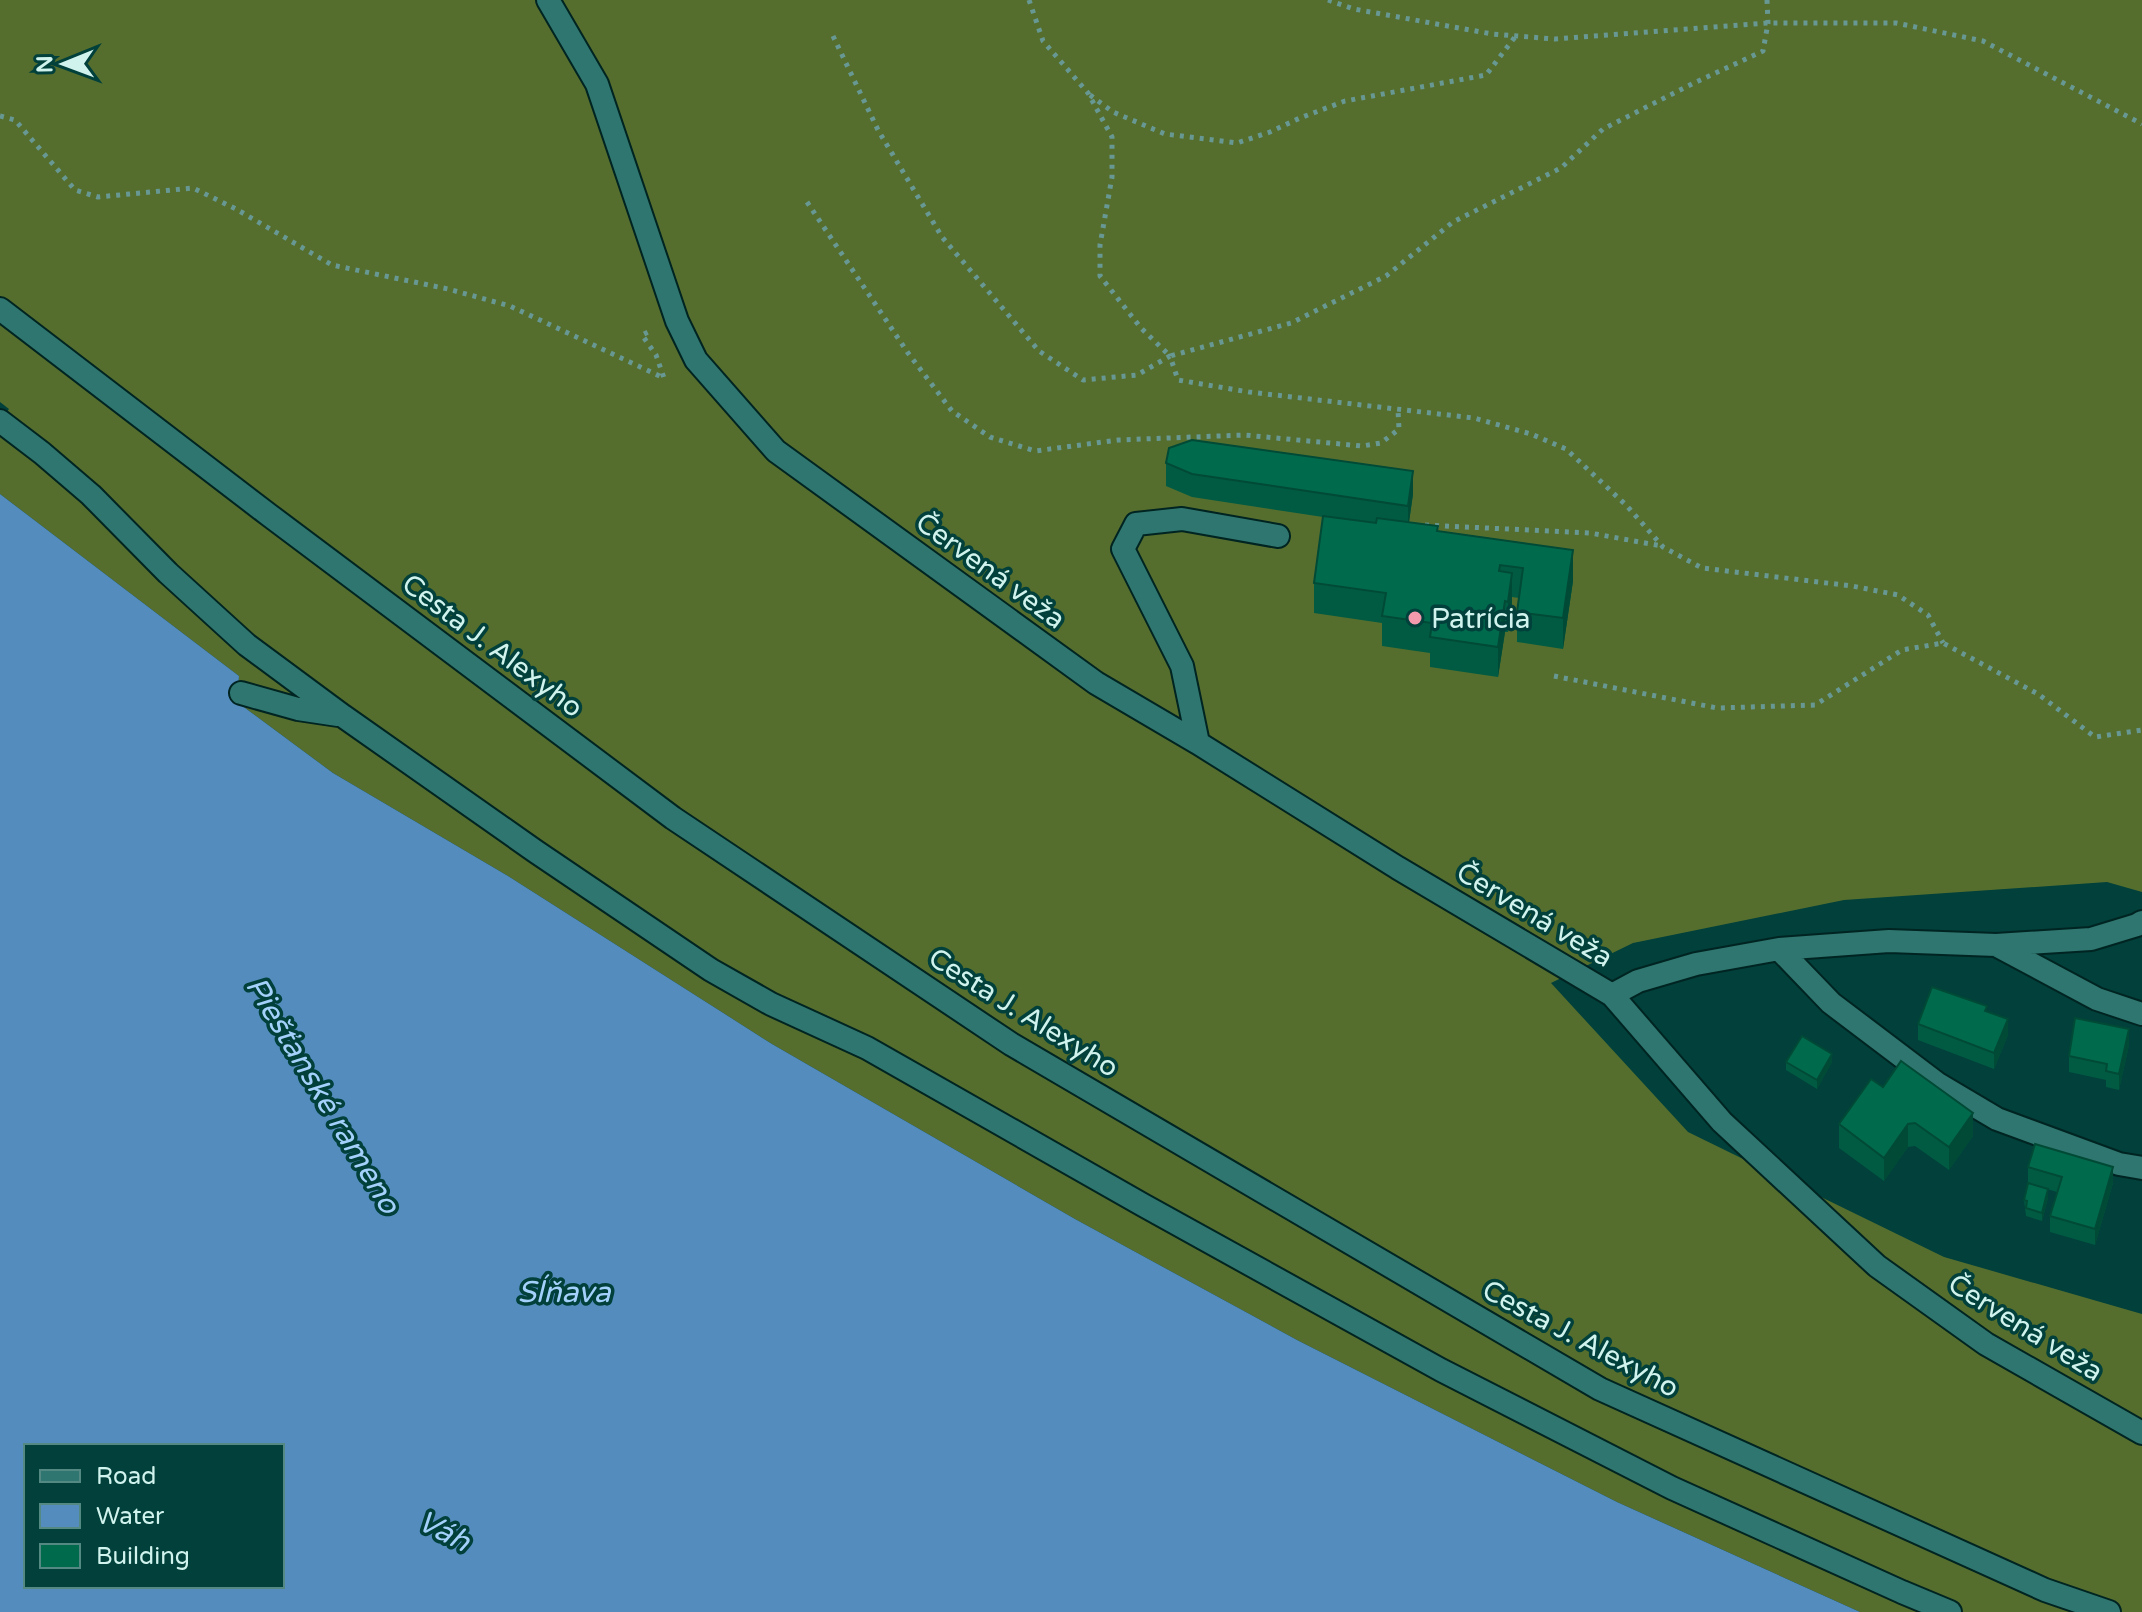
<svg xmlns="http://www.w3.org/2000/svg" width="2142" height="1612" viewBox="0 0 2142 1612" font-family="'Varela Round',sans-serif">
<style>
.forest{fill:#566e2d}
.water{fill:#548cbe;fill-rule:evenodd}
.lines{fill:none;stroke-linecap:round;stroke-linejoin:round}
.service-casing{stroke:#002421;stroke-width:26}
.secondary-casing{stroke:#002421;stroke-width:26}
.path{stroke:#689893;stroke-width:5;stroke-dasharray:4 6;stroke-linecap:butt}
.service{stroke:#2e766f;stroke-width:22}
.secondary{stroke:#2e766f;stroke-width:22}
.wall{fill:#005b42}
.shaded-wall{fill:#004a36}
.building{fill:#006a4d;stroke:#004a36;stroke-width:2}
.poi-dot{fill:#f39aac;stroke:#01403b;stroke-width:3}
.labels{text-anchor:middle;stroke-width:7;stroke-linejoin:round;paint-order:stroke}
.street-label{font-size:28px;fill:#d1f3ee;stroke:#01403b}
.poi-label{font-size:28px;fill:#d1f3ee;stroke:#01403b;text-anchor:start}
.water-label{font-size:30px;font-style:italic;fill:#a4d1fb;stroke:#01403b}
</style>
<rect width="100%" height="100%" fill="#01403b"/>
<path class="forest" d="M0,0h2142v892l-35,-10 -263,18 -211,43 -82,40 137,149 256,125 198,57v298h-282l-243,-110 -320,-162 -222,-121 -303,-175 -264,-168 -175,-103 -96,-71 2,-26 -239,-182v-72l9,-13 -9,-7z"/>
<path class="water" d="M0,494l239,182 -2,26 96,71 175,103 264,168 303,175 222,121 320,162 243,110h-1860zM26,1446h256v140h-256z"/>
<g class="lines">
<g class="service-casing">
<path id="service" d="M548,0l49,84 80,237 19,39 80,91 320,232 102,60 200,125 214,127 110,127 155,144 109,78 156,89
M0,421l42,32 49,42 77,78 79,72 96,71 192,135 176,119 60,34 96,44 276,157 298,165 231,118 230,104 48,20
M241,693l57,16 40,6
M1198,743l-16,-77 -59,-117 13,-25 46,-5 96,17
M1996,945l101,54 45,15
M1779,949l52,54 107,81 59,35 122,45 23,4
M1612,995l26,-14 58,-17 83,-15 110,-8 107,4 95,-6 46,-14 5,-3"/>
</g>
<g class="secondary-casing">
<path id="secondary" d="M0,309l269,206 404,303 338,226 589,345 445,201 64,22"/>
</g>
<path class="path" d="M1029,0l14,41 45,52 24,44v40l-12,68v31l41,52 29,28 121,-33 95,-47 67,-54 108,-54 42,-39 91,-46 69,-32 5,-28 -1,-23
M1328,0l26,9 138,25 63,5 213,-16h128l87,18 159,83
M833,36l45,94 64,107 97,114 44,29 54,-5 33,-19 8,24 71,12 225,26 57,16 35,15 60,56 37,42 39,21 150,18 46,9 30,20 15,28
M1090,95l23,17 52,22 72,9 33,-11 30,-14 45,-17 141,-26 29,-38
M0,116l15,4 60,70 23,7 95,-9 43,21 96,56 116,24 62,17 154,72 -8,-23 -14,-20 8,-4
M807,202l101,151 44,58 38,26 45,14 83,-11 126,-5 118,11 19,-3 18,-14 -1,-19
M1425,525l165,8 72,13
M1554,676l163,32 98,-3 87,-55 41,-7 95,51 57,43 47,-7"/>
<use href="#service" class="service"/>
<use href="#secondary" class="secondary"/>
</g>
<path class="wall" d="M1166,463l247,31 -4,28 29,9 135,50 -10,68 -46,-7v-30l2,-14 -7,-1 -4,35h-3l-7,45 -68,-10v-14l-48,-7v-23l-68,-10v-30l9,-66 -131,-20 -26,-11z
M1987,1012l21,23 -14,34 -76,-29v-16z
M2129,1045l-10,45 -13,-3v-7l-37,-8v-16z
M1786,1062h46l-15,27 -31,-19z
M1883,1087l90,49 -24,34 -34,-24 -7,1 -24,34 -45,-33v-24z
M2028,1167l85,16 -18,62 -45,-13v-16l7,-24 -27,-8 18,14 -6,23 -16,-5 -2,-16 4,-17z"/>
<path class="shaded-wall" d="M1413,471v23l-5,35v-23z
M1573,550v31l-10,68v-31z
M1512,573v30l-4,29v-30z
M1505,601v31l-7,45v-30z
M2008,1019v16l-14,34v-16z
M2129,1029v16l-10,45v-16z
M1832,1054v8l-15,27v-9z
M1973,1113v23l-24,34v-23z
M1908,1124v23l-24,34v-23z
M2113,1167v16l-18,62v-16z
M2048,1189v9l-6,23v-8z"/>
<path class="building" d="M1192,440l221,31 -5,35 -216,-32 -26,-11 3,-15z
M1323,516l53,7 1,-5 61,8 -1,5 136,19 -10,68 -46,-6 6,-44 -23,-3 -1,6 13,2 -4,29 -3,-1 -7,46 -68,-10 2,-14 -50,-7 4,-23 -72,-10z
M1932,987l55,19 -2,5 23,8 -14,34 -76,-29z
M2075,1018l54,11 -10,45 -13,-3 1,-7 -38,-8z
M1802,1036l30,18 -15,26 -31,-18z
M1901,1061l72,52 -24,34 -34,-24 -7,1 -24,34 -45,-34 32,-45 12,8z
M2035,1144l78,23 -18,62 -45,-13 12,-39 -34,-10z
M2028,1183l20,6 -6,24 -16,-5 1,-7 -3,-1z"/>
<circle class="poi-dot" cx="1415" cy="618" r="8"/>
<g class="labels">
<g class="street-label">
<text transform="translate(991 570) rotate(36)" y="10">Červená veža</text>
<text transform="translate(493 645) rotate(37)" y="10">Cesta J. Alexyho</text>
<text transform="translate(1535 914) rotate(31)" y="10">Červená veža</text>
<text transform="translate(1024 1012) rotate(32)" y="10">Cesta J. Alexyho</text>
<text transform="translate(2026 1327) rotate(32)" y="10">Červená veža</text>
<text transform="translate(1581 1338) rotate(28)" y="10">Cesta J. Alexyho</text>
</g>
<g class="poi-label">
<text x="1431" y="628">Patrícia</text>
</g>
<g class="water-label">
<text transform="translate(323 1095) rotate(59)" y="10">Piešťanské rameno</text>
<text x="564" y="1302">Sĺňava</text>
<text transform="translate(444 1531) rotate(27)" y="10">Váh</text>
</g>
</g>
<rect x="24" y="1444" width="260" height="144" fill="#01403b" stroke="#548883" stroke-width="2"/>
<rect x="40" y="1470" width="40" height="12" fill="#2e766f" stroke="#548883" stroke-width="2"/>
<text x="96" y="1484" font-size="24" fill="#d1f3ee">Road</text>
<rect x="40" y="1504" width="40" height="24" fill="#548cbe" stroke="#548883" stroke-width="2"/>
<text x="96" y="1524" font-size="24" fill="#d1f3ee">Water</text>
<rect x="40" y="1544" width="40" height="24" fill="#006a4d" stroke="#548883" stroke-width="2"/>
<text x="96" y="1564" font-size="24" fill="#d1f3ee">Building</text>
<g transform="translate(64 64) rotate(269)" stroke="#01403b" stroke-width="6" paint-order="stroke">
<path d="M0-6L14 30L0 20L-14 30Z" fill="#d1f3ee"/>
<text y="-12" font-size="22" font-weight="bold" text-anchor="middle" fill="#d1f3ee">N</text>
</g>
</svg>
